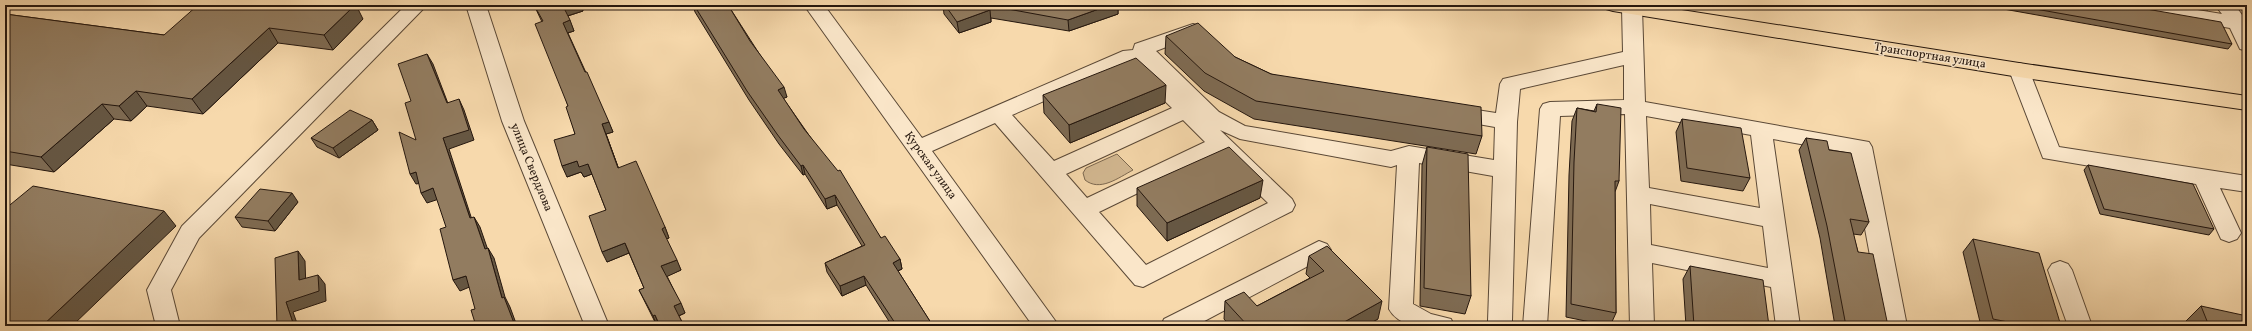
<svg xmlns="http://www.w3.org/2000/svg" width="2252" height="331" viewBox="0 0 2252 331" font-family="Vollkorn,serif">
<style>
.green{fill:#d3b891;stroke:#7c6850}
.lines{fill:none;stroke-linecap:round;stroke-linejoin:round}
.minor-casing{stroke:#5a4836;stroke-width:2}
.major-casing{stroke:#25170e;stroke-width:2}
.minor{fill:#fae6c9;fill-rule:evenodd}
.major{fill:#f7d9ac;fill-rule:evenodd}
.wall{fill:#7e6b53;stroke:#25170e}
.shaded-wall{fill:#665743;stroke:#25170e}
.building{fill:#927c60;stroke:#25170e}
.labels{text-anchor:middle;stroke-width:3;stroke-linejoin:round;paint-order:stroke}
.street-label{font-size:12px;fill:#25170e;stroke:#fae6c9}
</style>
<rect width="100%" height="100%" fill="#f7d9ac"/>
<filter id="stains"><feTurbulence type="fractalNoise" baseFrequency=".005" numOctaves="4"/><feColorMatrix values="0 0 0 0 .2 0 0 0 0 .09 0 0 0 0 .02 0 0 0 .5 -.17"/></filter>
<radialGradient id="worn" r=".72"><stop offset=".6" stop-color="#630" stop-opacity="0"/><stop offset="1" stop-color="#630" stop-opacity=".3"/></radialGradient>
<path class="green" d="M1117,154l16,16c-15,8 -33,22 -48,10l-2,-7 3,-5z"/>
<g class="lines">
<g class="minor-casing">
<path id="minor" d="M406,5h21l-228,233 -28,52 9,36h-24l-9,-36 35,-64z
M466,5h20l38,116 85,205h-24l-83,-205z
M804,5h20l98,133 201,-87 10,-1 2,-6 58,-20 7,2 3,4 -3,4 -44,17 63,61 26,14 146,25 18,-5 85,14 1,-33 -51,-9 -4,-5 4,-5 7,-2 45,7 4,-29 3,-5 120,-27 -1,-44 2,-3h16l2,3 3,94 224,40 3,5 35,179h-24l-32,-173 -78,-14 27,187h-24l-5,-39 -119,-24 2,63h-24l-5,-212 -65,2 -13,210h-24l17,-217 3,-5 7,-2 74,-2v-35l-104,24 -3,33 -5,199 -2,5h-20l-2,-5 5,-145 -74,-13 -6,141 18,10 20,5 3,7c-22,0 -53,5 -65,-17l8,-144 -6,2 -151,-28 -20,-9 72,69 3,6 -3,6 -149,76 -8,-2 -140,-162 -63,28 127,175h-26zM1127,65l45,43 -118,53 -42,-46zM1646,116l105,19 9,73 -111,-20zM1183,120l22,22 -118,56 -21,-24zM1218,154l50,49 -122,62 -47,-53zM1650,204l113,22 5,42 -117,-23z
M2122,5h45l55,9 -7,-9h20l12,17v29l-7,-2 -10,-21 -98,-17 -7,-2z
M2019,63l7,2 3,5 30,77 188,29v16l-27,-4 21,45 -4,6 -8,3 -8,-3 -25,-55 -153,-26 -34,-88 3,-5z
M1319,241l8,3 4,6 -4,6 -132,70h-34l3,-7z
M2060,261l8,3 4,6 20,56h-24l-20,-56 4,-6z"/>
</g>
<g class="major-casing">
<path id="major" d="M1603,5h47l369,58 228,33v14l-228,-33 -406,-66 -7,-2z"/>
</g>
<use href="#minor" class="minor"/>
<use href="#major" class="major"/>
</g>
<path class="wall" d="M85,5h33l-4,3z
M534,5h47l2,6 -15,5 6,15 -6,2 45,99 -7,2 12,33 47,60 4,11 -3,1 15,31 -14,6 18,37 -6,3 5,10h-24l-1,-1 -2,1 -18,-36 5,-2 -15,-35 -22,9 -1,-52 -14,-36 -8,3 -3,-5 -14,5 8,-43 -7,-28 -26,-84z
M693,5h35l59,92 -4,1 98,140 19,21 2,10 -4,2 35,55h-41l-26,-41 -24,11 -15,-24 -2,-9 37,-17 -25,-41 -10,4 -22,-35 -2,1 -24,-31 -30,-44 -54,-88z
M943,5h175v9l-49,17 -78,-13v4l-32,11 -15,-19z
M1981,5h147l104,39 -4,5z
M2176,5h36l-4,5z
M5,14l159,21 199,-16 -30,31 -55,-7 -75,71 -56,-8 -16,15 -17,-2 -60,53 -49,-8z
M1166,36l69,21 36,17 211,62 -6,18 -222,-35 -50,-28 -39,-37z
M1043,95l122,8 -95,40 -26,-30z
M1597,104l22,77 -4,11 1,121 -6,13 -44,-9 3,-142 3,-54 5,-13 17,3z
M1682,119l68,59 -7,13 -62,-10 -5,-49z
M372,120l6,10 -39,28 -22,-11 -6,-9z
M1806,138l23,12 40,72 -8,13 -8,-1 5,18 30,74h-53l-15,-88 -21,-88z
M1427,147l44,149 -6,18 -45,-8 2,-141z
M2088,165l126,64 -5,6 -109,-21 -16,-44z
M1137,188l123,10 -93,43 -30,-35z
M298,202l-23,29 -33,-4 -7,-10z
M1973,239l88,87h-80l-18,-74z
M1309,256l69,63 -13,7h-135l-6,-7 1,-18 32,5 53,-28 -4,-4z
M1690,266l79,60h-83l-3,-47z
M2201,306l46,20h-63l-1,-2z"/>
<path class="shaded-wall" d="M112,5h6l-4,3z
M355,5h1l7,14 -30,31 -9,-15z
M567,5h14l2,6 -16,5 -4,-10z
M1110,5h8v9l-49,17 -1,-11z
M990,10l1,12 -32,11 -2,-11z
M570,20l4,11 -7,2 -4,-10z
M269,28l9,15 -75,71 -11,-15z
M427,54l6,10 19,50 -5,-11z
M1166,85l-1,18 -95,40 -1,-18z
M784,87l3,10 -7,3 -2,-10z
M136,91l11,15 -16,15 -12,-15z
M459,99l5,11 10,30 -25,9 26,80 -5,-11 -27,-80z
M102,104l12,15 -60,53 -13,-15z
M372,120l6,10 -39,28 -6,-10z
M609,122l4,10 -7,2 16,44 -20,-54z
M577,161l11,3 4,10 -8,3 -3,-5 -14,5 -5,-11z
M803,165l2,9 -2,1 -2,-9z
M416,172l6,11 -6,1 -6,-10z
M1263,180l-3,18 -93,43v-18z
M433,188l6,11 -12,4 -6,-10z
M292,193l6,9 -23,29 -7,-10z
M835,195l2,10 -10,4 -2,-10z
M164,211l12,15 -104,100h-30z
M474,217l6,10 11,32 -6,-10z
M665,227l4,11 -3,1 -4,-10z
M625,243l4,10 -22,9 -5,-10z
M488,248l6,10 11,39 5,10 7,19h-11l-4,-28z
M298,251l7,10 1,29 -7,-10z
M900,259l2,10 -7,3 -2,-9z
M677,260l4,10 -15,7 -5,-11z
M318,275l7,9 1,17 -33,11 5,14h-4l-8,-24z
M466,276l6,10 -12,5 -7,-11z
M864,276l2,9 -24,11 -2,-10z
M1382,301l-4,18 -13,7h-28z
M681,303l4,10 -7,3 -4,-10z
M655,315l4,10 -1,1h-1l-4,-10z"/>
<path class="building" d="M198,5h157l-31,30 -55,-7 -77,71 -56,-8 -17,15 -17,-2 -61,53 -36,-6v-137l159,21z
M534,5h33l-4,1 7,14 -7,3 22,49h2l22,50 -7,2 16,44 18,-7 29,66 -3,2 15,31 -16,6 20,37 -7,3 10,20h-24l-5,-11 -2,1 -14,-26 5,-2 -19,-45 -23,9 -13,-36 17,-6 -18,-46 -9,3 -2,-6 -15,5 -8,-26 21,-6 -9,-27 2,-1 -33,-82 8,-3z
M694,5h34l22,36 34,46 -6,3 26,39 34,42 2,-1 41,68 4,-2 15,23 -7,4 40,63h-36l-33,-50 -24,10 -15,-23 40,-18 -30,-50 -10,4 -22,-34 -2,1 -24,-32 -30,-43z
M945,5h40l5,5 -33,12z
M986,5h124l-42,15z
M2013,5h115l7,2 86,15 11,22z
M1198,23l37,34 36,17 210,33 1,29 -226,-35 -51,-28 -39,-37z
M427,54l20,49 12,-4 10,31 -26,8 27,80 4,-1 11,32 3,-1 14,50 2,-1 10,26 -8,3h-30l-5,-16 4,-1 -9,-33 -13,4 -13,-51 6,-2 -13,-39 -12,5 -5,-21 -6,2 -11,-42 17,8 -11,-37 6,-2 -13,-37z
M1136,58l30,27 -97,40 -26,-30z
M1597,104l24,4 -2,73h-4l1,132 -45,-9 3,-142 3,-54 19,4z
M350,110l22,10 -39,28 -22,-10z
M1682,119l59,9 9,50 -63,-10z
M1806,138l21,3 2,9 22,3 18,69 -19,-3 8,33 15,2 15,72h-42l-19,-100z
M1229,147l34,33 -96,43 -30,-35z
M1427,147l41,7 3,142 -47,-8z
M2088,165l105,19 21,45 -110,-20z
M33,186l131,25 -122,115h-37v-117z
M260,189l32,4 -24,28 -33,-4z
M1973,239l66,14 22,73h-33l-35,-7z
M1327,246l55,55 -45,25h-89l-23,-25 19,-9 13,14 67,-35 -15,-15z
M298,251l1,29 19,-5 1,16 -33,11 8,24h-17l-2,-68z
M1690,266l73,14 6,46h-75z
M2201,306l46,10v10h-38z
M95,324l1,2h-6z"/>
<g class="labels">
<g class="street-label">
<text transform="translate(1930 55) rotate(9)" y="4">Транспортная улица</text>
<text transform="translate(931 165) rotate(54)" y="4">Курская улица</text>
<text transform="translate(532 167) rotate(68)" y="4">улица Свердлова</text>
</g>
</g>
<rect width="2252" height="331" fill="none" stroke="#f7d9ac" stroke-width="20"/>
<rect x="6" y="6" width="2240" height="319" fill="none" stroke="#25170e" stroke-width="2"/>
<rect x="10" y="10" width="2232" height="311" fill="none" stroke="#25170e"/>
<rect width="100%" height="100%" filter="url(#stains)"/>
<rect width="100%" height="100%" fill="url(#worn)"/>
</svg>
